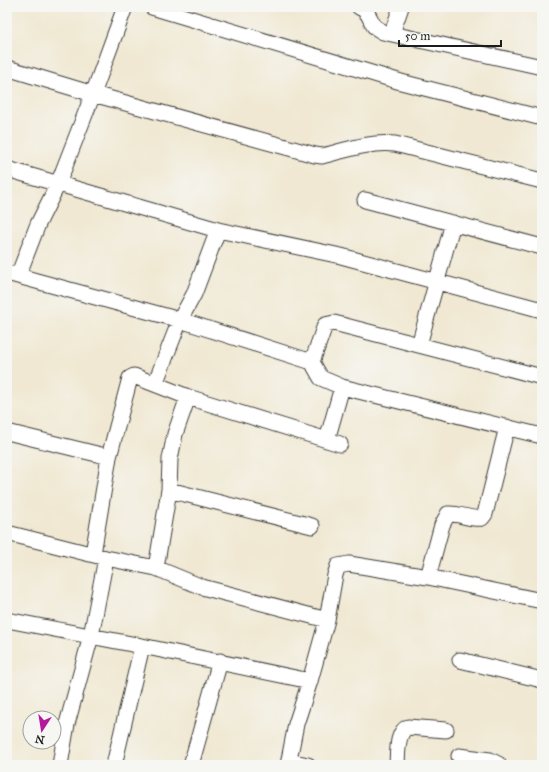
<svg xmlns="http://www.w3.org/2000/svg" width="549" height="772" viewBox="0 0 549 772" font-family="'IM FELL Great Primer',serif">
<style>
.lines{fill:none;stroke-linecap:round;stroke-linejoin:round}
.minor-casing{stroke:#3c3b37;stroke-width:17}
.minor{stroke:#fff;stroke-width:15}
</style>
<rect width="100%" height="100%" fill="#f6f6f2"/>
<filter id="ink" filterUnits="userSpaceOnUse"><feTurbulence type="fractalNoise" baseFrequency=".025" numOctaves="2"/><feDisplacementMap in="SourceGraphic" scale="8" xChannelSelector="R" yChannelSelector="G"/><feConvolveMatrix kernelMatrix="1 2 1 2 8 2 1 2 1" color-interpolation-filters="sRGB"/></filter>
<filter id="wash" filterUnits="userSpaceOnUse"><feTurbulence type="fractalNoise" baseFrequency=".012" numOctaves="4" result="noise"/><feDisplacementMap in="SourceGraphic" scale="16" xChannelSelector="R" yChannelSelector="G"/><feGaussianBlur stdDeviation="0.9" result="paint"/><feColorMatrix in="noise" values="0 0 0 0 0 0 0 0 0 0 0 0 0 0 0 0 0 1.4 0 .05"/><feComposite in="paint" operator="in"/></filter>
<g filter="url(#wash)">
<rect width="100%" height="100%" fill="#f0e8d2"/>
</g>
<g filter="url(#ink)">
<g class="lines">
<g class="minor-casing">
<path id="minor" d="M152,7l249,75 141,36
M359,7c10,4 10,11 15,19 2,2 6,4 9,6l159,35
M392,33l9,-26
M7,68l86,26 222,61 7,1c24,-6 49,-15 73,-12l147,37
M7,169l211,61 123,26 201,54
M365,200l177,47
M7,273l173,47 132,42 9,16 21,9 200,49
M18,276l20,-52 20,-40 35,-90 32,-87
M419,345l34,-122
M312,362l13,-37 9,-2 208,54
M155,384l25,-64 14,-26 24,-64
M188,397l-13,37 -5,25 -1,31 143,36
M7,432l102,25
M327,440l15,-53
M7,533l99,25 50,10 46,19 125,33 8,-45 3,-9 11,-2 79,13 114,24
M93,554l16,-97 21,-79 4,-2 54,21 152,47
M156,568l13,-78
M428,577l14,-52 6,-11c12,-1 22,6 34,4l3,-4 22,-87
M7,620l135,26 168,35
M460,660l82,20
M459,756l31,4 8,4v1
M289,761l19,4
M60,765l7,-41 24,-88 15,-78
M114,765l28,-119
M191,765l29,-104
M288,765l8,-41 14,-43 17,-61
M397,765c1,-12 -1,-33 11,-38l38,3"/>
</g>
<use href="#minor" class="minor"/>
</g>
</g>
<rect width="549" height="772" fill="none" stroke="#f6f6f2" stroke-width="24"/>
<g transform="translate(42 730) rotate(192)"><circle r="19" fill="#f6f6f2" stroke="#9f9f9c"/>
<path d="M0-3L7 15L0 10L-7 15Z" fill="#b5179e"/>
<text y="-6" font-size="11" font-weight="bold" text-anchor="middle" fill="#1c1c1c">N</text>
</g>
<path d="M399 40v6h102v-6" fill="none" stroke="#1c1c1c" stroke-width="2"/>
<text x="405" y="40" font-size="12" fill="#1c1c1c" stroke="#f6f6f2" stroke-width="3" paint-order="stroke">50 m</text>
</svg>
